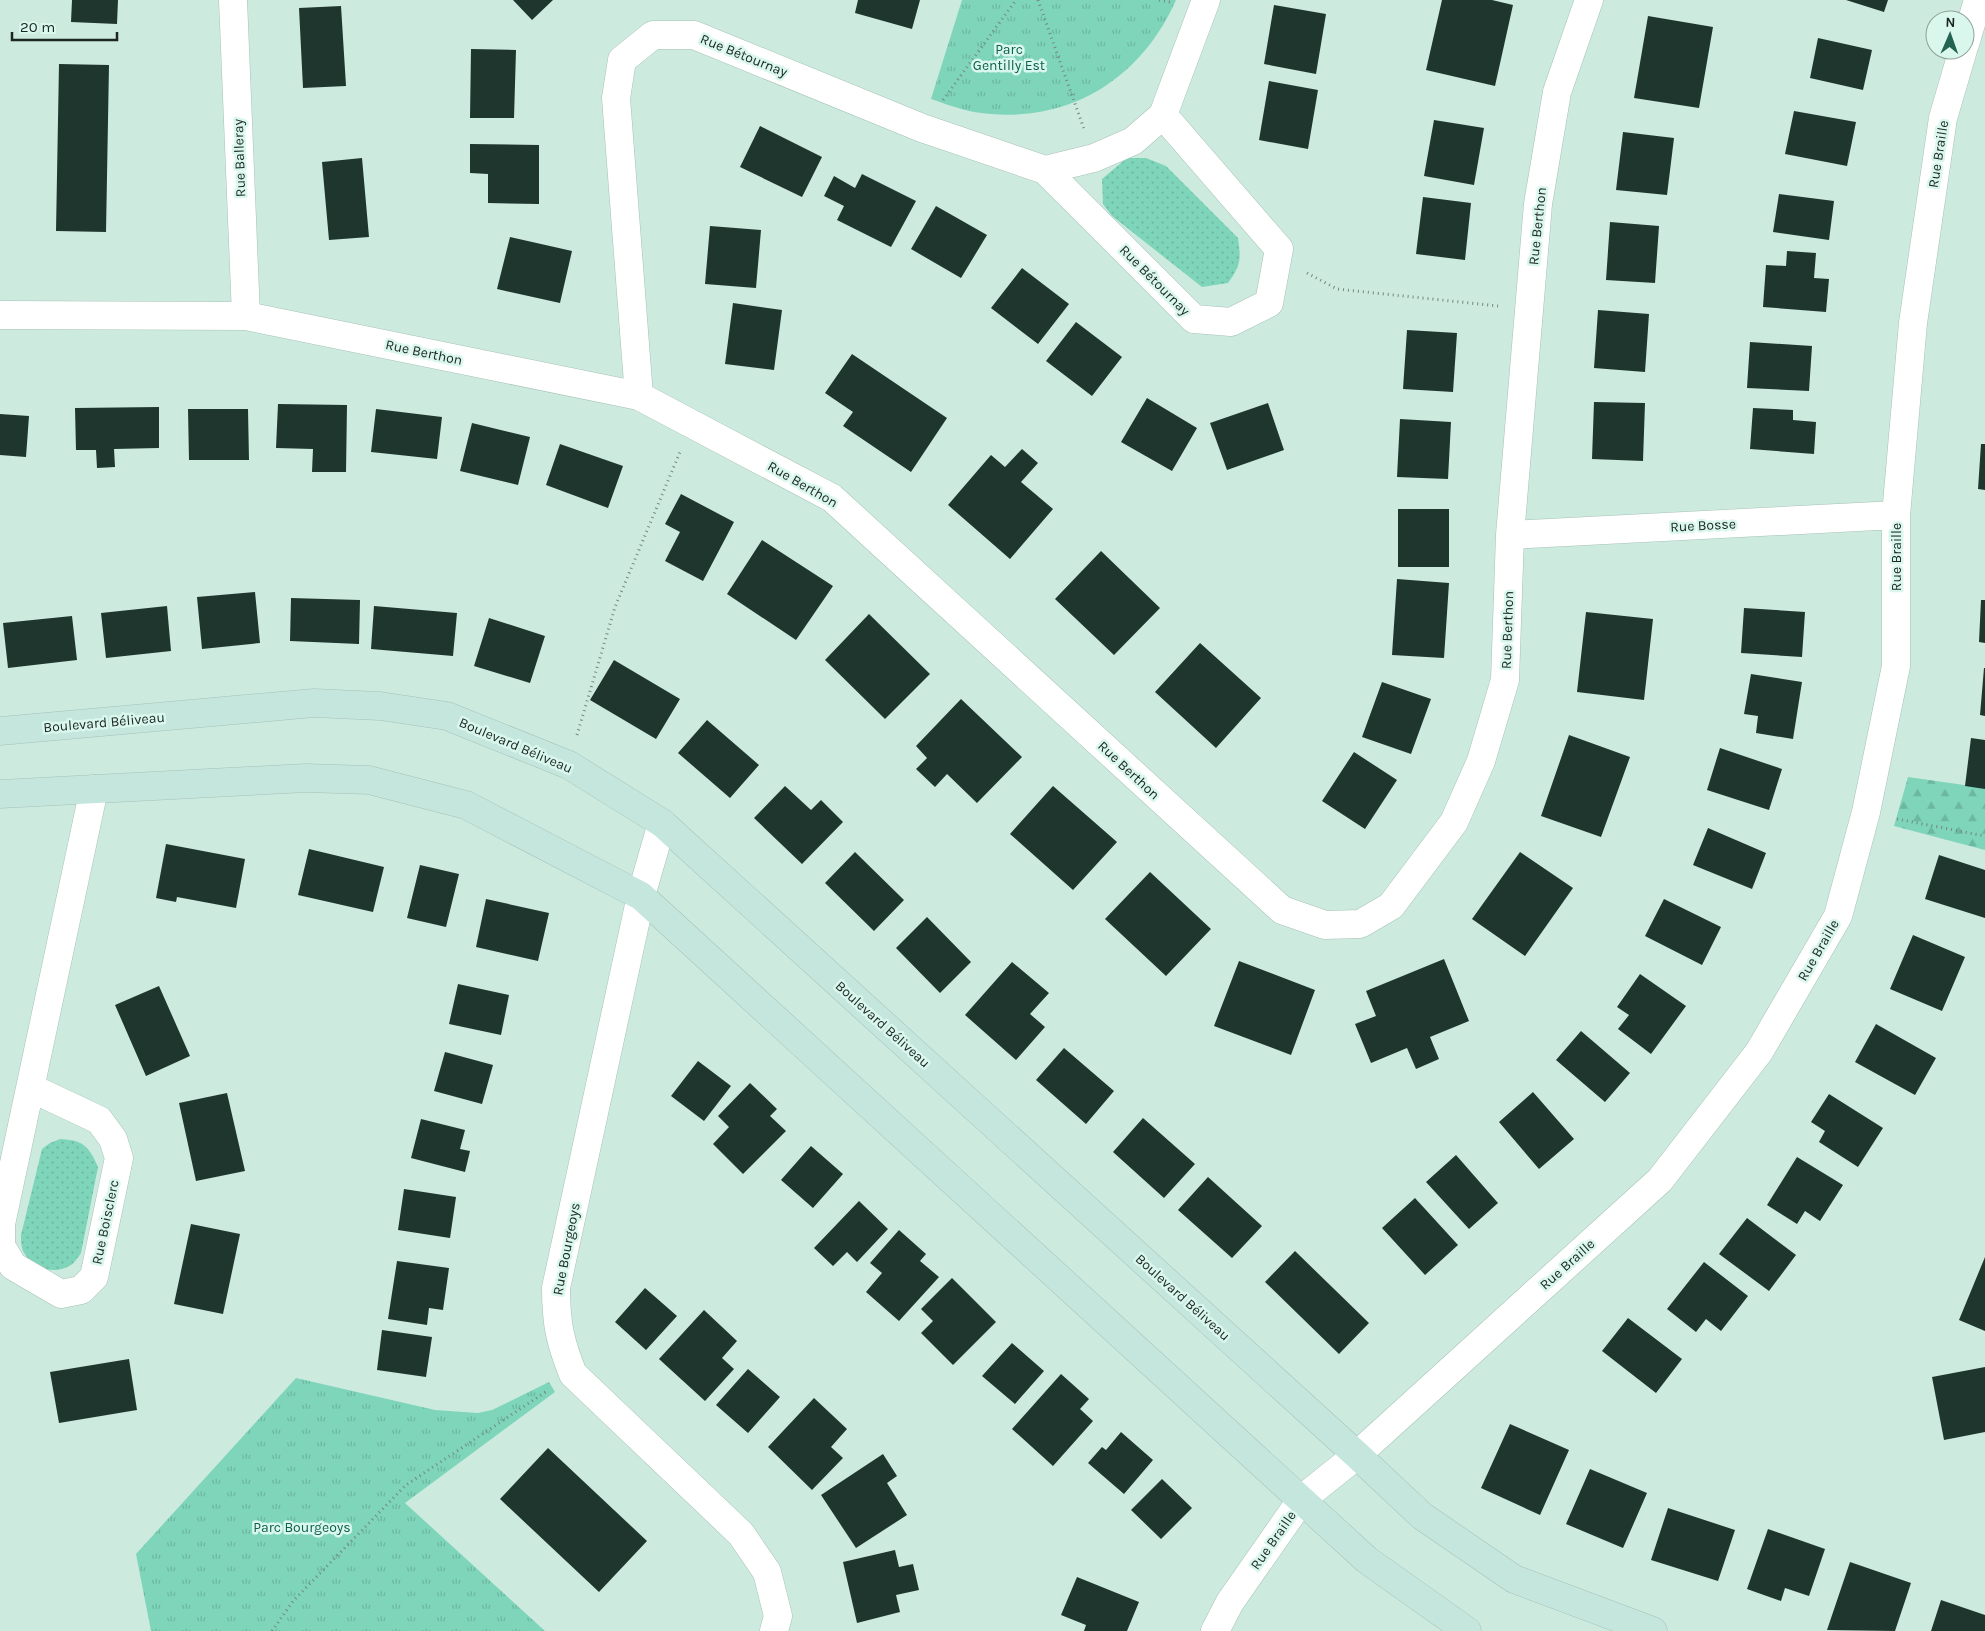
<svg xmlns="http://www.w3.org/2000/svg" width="1985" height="1631" viewBox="0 0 1985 1631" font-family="Karla,sans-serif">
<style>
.grass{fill:url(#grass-dots)}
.forest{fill:url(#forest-firs)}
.park{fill:url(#park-tufts)}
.building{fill:#1f362f}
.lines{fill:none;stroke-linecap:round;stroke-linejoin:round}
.street-casing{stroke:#a6c2b8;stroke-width:29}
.secondary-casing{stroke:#a6c2b8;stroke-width:29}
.path{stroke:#748780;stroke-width:3;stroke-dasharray:1 4;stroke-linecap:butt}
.street{stroke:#fff;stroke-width:28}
.secondary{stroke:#c4e6dd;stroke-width:28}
.labels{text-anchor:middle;stroke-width:5;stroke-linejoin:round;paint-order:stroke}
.park-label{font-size:14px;fill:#0c5f4c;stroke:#daf7ed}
.street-label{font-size:14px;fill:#1c2623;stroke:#daf7ed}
</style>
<defs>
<pattern id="grass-dots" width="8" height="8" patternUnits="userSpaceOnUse" patternTransform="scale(1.25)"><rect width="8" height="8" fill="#7ed5ba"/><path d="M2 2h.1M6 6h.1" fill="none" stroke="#6cb7a0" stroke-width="1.8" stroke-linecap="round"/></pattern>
<pattern id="forest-firs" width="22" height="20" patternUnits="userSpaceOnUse" patternTransform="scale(1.25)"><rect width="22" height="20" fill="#7ed5ba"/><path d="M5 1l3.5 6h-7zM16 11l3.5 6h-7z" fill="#6cb7a0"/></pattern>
<pattern id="park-tufts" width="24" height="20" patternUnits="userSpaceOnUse" patternTransform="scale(1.25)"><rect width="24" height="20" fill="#7ed5ba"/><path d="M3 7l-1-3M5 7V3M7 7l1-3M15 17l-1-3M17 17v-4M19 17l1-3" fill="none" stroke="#6cb7a0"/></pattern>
</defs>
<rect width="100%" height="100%" fill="#cdeadf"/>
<path class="grass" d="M1127,158h19l20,8 72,72c3,21 3,27 -10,45l-26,4 -90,-71 -9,-12 -1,-25z
M60,1139c23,1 29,7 38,28l-17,86c-3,4 -6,9 -10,12 -17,11 -39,3 -48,-14 -2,-5 -2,-11 -2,-16l21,-86 8,-6z"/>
<path class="forest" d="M1908,777l77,11v62l-91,-24z"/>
<path class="park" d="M962,0h214c-33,75 -101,121 -185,114 -21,-1 -40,-8 -60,-15z
M296,1378l139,32 43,3 14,-3 57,-28 6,10 -150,111 140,128h-394l-15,-77z"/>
<path class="building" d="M72,0h46l-1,24 -46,-2z
M513,0h40l-21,20z
M858,0h62l-8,29 -57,-16z
M1442,0h50l21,5 -18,81 -69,-16z
M1846,0h42l-4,12z
M1274,5l52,9 -10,60 -52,-10z
M341,6l5,80 -43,2 -4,-80z
M1648,16l65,11 -14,81 -65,-10z
M1818,38l54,12 -9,40 -53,-12z
M471,49l45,1 -2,68h-44z
M59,64l50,1 -3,167 -50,-1z
M1269,81l49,9 -10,59 -49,-9z
M1794,111l62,11 -9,44 -62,-12z
M1434,120l50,8 -10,57 -50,-9z
M760,126l62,31 -20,40 -62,-30z
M1623,132l51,6 -7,57 -51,-5z
M470,144l69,1v59l-51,-1v-29l-18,-1z
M362,158l7,79 -40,3 -7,-78z
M862,174l54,27 -25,46 -54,-27 7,-14 -20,-10 10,-20 21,12z
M1779,194l55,7 -5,39 -56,-8z
M1423,197l48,6 -6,57 -49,-6z
M936,206l51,29 -26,43 -50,-29z
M1610,222l49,4 -4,57 -49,-3z
M710,226l51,4 -5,58 -51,-4z
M510,237l62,14 -12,52 -63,-14z
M1787,251l29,2 -2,25 15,1 -3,33 -63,-5 3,-42 20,1z
M1022,268l47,36 -31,40 -47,-36z
M733,303l49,7 -8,60 -49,-6z
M1598,310l51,4 -4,58 -51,-4z
M1076,322l46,35 -30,39 -46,-35z
M1407,330l50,3 -4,59 -50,-3z
M1750,342l62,4 -3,45 -62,-3z
M852,354l95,64 -36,54 -68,-46 10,-14 -28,-19z
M1147,398l50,30 -25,43 -51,-29z
M1594,402l51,1 -2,58 -51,-2z
M1268,403l16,47 -57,20 -17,-47z
M278,404l69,1 -1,67h-34l1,-23 -37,-1z
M159,407v41l-45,1 1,18 -18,1 -1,-18h-20l-1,-42z
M1753,408l40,2v10l23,2 -2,32 -64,-5z
M188,409h60l1,51h-60z
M376,409l66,8 -5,42 -66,-7z
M0,414l29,2 -3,41 -26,-2z
M1400,419l51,3 -3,57 -51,-2z
M472,423l58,14 -12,48 -58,-14z
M560,444l63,22 -15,42 -62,-23z
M1981,444h4v46l-7,-1z
M1022,449l16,14 -17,19 32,27 -43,50 -62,-54 43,-50 14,12z
M681,494l53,28 -31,59 -38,-20 15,-29 -15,-8z
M1398,509h51v58h-51z
M762,540l71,46 -37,54 -69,-46z
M1101,551l59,57 -46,47 -59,-56z
M1397,579l52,4 -5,75 -52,-3z
M255,592l5,51 -58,6 -5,-52z
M291,598l69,2 -1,44 -69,-3z
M1981,600h4v43l-6,-1z
M167,606l4,45 -65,7 -5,-45z
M374,606l83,7 -4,43 -82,-7z
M1744,608l61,4 -3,45 -61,-4z
M1586,612l67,7 -9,81 -67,-8z
M869,614l61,60 -45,45 -60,-59z
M72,616l5,44 -69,8 -5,-45z
M489,618l56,18 -15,47 -56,-17z
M1200,643l61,55 -45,50 -61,-56z
M614,660l66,39 -24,40 -66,-39z
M1984,668h1v48l-5,-1z
M1751,674l51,8 -9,57 -37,-6 2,-17 -14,-2z
M1382,682l49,17 -20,55 -49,-17z
M961,699l61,58 -45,46 -30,-29 -12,13 -19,-18 11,-11 -11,-12z
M707,720l52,45 -29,33 -52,-45z
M1569,735l61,22 -29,80 -60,-21z
M1971,738l14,2v49l-20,-3z
M1720,748l62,21 -13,41 -62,-20z
M1354,752l43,28 -32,49 -43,-28z
M785,786l26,24 10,-10 22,22 -41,42 -48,-46z
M1053,786l64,56 -44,48 -63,-56z
M1708,828l58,25 -14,36 -59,-24z
M166,844l79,15 -9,49 -59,-11 -1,5 -20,-4z
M309,849l75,18 -11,45 -75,-17z
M855,852l49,48 -30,31 -49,-48z
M1520,852l53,36 -48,68 -53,-37z
M1939,855l46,15v48l-60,-19z
M420,865l39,9 -13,53 -39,-9z
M1150,872l61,57 -45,47 -61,-57z
M486,899l63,14 -11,48 -62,-14z
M1664,899l57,28 -19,38 -57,-29z
M927,917l44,45 -31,31 -44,-45z
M1913,935l52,22 -23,54 -52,-22z
M1444,959l25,62 -39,16 9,22 -23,10 -9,-21 -36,15 -16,-39 21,-8 -10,-25z
M1239,961l76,29 -24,65 -77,-29z
M1012,962l37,31 -19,21 15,13 -29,33 -51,-45z
M1640,974l46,32 -35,48 -33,-25 11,-14 -12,-8z
M458,984l51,11 -8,40 -52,-11z
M159,986l31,70 -44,20 -31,-71z
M1876,1024l60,34 -21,37 -60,-33z
M1581,1031l49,42 -25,29 -49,-42z
M1064,1048l50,43 -28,33 -50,-44z
M445,1052l48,13 -11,39 -48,-13z
M698,1061l33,25 -27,35 -33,-25z
M750,1083l27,26 -7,7 16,15 -43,43 -30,-30 16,-17 -11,-11z
M1533,1092l41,47 -35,30 -40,-47z
M227,1093l18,78 -49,10 -17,-78z
M1829,1094l54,34 -25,39 -39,-25 6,-11 -14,-9z
M1143,1118l52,46 -31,34 -51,-46z
M421,1119l44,11 -5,19 10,2 -5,21 -54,-14z
M811,1146l32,28 -30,34 -32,-28z
M1456,1155l42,48 -29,26 -43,-47z
M1797,1157l46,28 -23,36 -15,-10 -8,13 -30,-19z
M1208,1177l54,49 -30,32 -54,-48z
M404,1189l52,8 -6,41 -52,-8z
M1415,1198l43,47 -33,30 -43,-47z
M859,1201l29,28 -31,33 -10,-10 -14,14 -19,-18z
M1747,1218l49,37 -27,36 -50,-37z
M191,1224l49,10 -17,80 -49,-10z
M899,1230l27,24 -6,7 19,16 -40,44 -33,-29 16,-19 -12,-10z
M1295,1251l74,72 -30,31 -74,-72z
M1985,1257v74l-26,-11z
M397,1261l52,7 -6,42 -14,-2 -2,17 -39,-6z
M1704,1262l44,34 -27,35 -15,-12 -10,13 -29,-23z
M952,1278l44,44 -43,43 -32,-32 12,-12 -12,-12z
M645,1288l32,28 -31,34 -31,-28z
M704,1310l33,31 -15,17 12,11 -29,32 -46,-42z
M1628,1318l54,41 -26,34 -54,-42z
M382,1330l50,7 -6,40 -49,-7z
M1012,1343l32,28 -29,33 -33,-28z
M129,1359l8,51 -78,13 -9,-51z
M1985,1367v65l-41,8 -12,-63z
M748,1369l32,28 -32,36 -32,-28z
M1061,1374l28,25 -9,10 13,12 -40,45 -41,-37z
M814,1398l33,31 -16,18 12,11 -31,32 -44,-43z
M1510,1424l59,26 -29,65 -59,-27z
M1121,1432l32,28 -29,34 -36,-31 14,-16 4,3z
M548,1448l99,93 -48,51 -99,-93z
M883,1454l14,22 -10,7 20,32 -51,33 -35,-53z
M1590,1469l57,24 -24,55 -57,-24z
M1162,1479l30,29 -31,31 -30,-29z
M1668,1508l67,22 -17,51 -67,-21z
M1768,1529l57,20 -16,47 -24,-8 -4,13 -34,-12z
M895,1550l4,17 14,-3 6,26 -23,5 4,17 -43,11 -14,-61z
M1850,1562l61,21 -16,48 -68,-1z
M1077,1577l62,25 -12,29h-43l2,-6 -25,-10z
M1941,1600l44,15v16h-54z"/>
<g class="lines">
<g class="street-casing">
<path id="street" d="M233,0l13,316
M1965,44l13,-44
M1045,170l149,149 37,3 38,-19 10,-54 -116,-134
M0,315l246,1 393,80 193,102 450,412 43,15 35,-1 31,-18 63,-84 27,-61 24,-81 5,-145 28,-331 19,-112 32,-92
M639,396l-23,-298 6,-38 31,-25h41l228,93 123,42 49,-12 39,-17 30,-26 43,-115
M1510,535l386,-20
M662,823l-21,73 -85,392c0,35 4,54 17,86l168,160 26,38 11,44 -4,15
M31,1088l68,32 14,19 6,19 -25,119 -13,13 -20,4 -48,-28 -12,-20v-22l93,-435
M1215,1631l15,-29 72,-103 55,-44 303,-275 99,-128 79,-136 28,-104 30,-146v-151l17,-192 30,-205 20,-68"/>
</g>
<g class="secondary-casing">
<path id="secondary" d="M0,731l314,-28 66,3 67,10 122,49 93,58 695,632 65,61 92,63 139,52
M0,794l306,-16 63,2 97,25 175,91 726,664 100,71"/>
</g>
<path class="path" d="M1038,0l46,129
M1159,0l11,2
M943,100l73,-100
M1307,273l30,16 161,17
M577,735l38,-128 65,-155
M1897,819l88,17
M272,1631l21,-30 113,-116 141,-94"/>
<use href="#street" class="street"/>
<use href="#secondary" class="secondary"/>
</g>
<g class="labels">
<g class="park-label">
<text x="1009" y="54">Parc<tspan x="1009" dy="16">Gentilly Est</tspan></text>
<text x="302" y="1532">Parc Bourgeoys</text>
</g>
<g class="street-label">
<text transform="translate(744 55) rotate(22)" y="5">Rue Bétournay</text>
<text transform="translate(1938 154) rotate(-81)" y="5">Rue Braille</text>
<text transform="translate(239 158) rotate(-92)" y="5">Rue Balleray</text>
<text transform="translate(1537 226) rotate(-84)" y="5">Rue Berthon</text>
<text transform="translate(1155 280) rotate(45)" y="5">Rue Bétournay</text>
<text transform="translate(424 352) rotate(12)" y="5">Rue Berthon</text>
<text transform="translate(803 484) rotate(30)" y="5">Rue Berthon</text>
<text transform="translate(1703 525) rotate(-3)" y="5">Rue Bosse</text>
<text transform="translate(1896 557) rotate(-90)" y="5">Rue Braille</text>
<text transform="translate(1507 630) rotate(-88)" y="5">Rue Berthon</text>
<text transform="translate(104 722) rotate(-5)" y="5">Boulevard Béliveau</text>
<text transform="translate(516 745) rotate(23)" y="5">Boulevard Béliveau</text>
<text transform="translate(1129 770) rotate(43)" y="5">Rue Berthon</text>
<text transform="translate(1818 950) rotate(-60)" y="5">Rue Braille</text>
<text transform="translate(883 1024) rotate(42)" y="5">Boulevard Béliveau</text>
<text transform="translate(105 1222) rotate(-78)" y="5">Rue Boisclerc</text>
<text transform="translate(566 1249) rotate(-79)" y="5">Rue Bourgeoys</text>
<text transform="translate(1567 1264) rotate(-42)" y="5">Rue Braille</text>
<text transform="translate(1183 1297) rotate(42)" y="5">Boulevard Béliveau</text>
<text transform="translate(1273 1540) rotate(-55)" y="5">Rue Braille</text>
</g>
</g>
<g transform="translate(1950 35) rotate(2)"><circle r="24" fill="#daf7ed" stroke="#8ea39c"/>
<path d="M0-4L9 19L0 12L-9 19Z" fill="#226352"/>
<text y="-8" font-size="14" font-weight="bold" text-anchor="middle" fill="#1c2623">N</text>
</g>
<path d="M12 32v8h105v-8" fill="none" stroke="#1c2623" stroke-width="2.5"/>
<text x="20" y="32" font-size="15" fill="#1c2623" stroke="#daf7ed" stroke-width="4" paint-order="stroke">20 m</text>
</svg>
